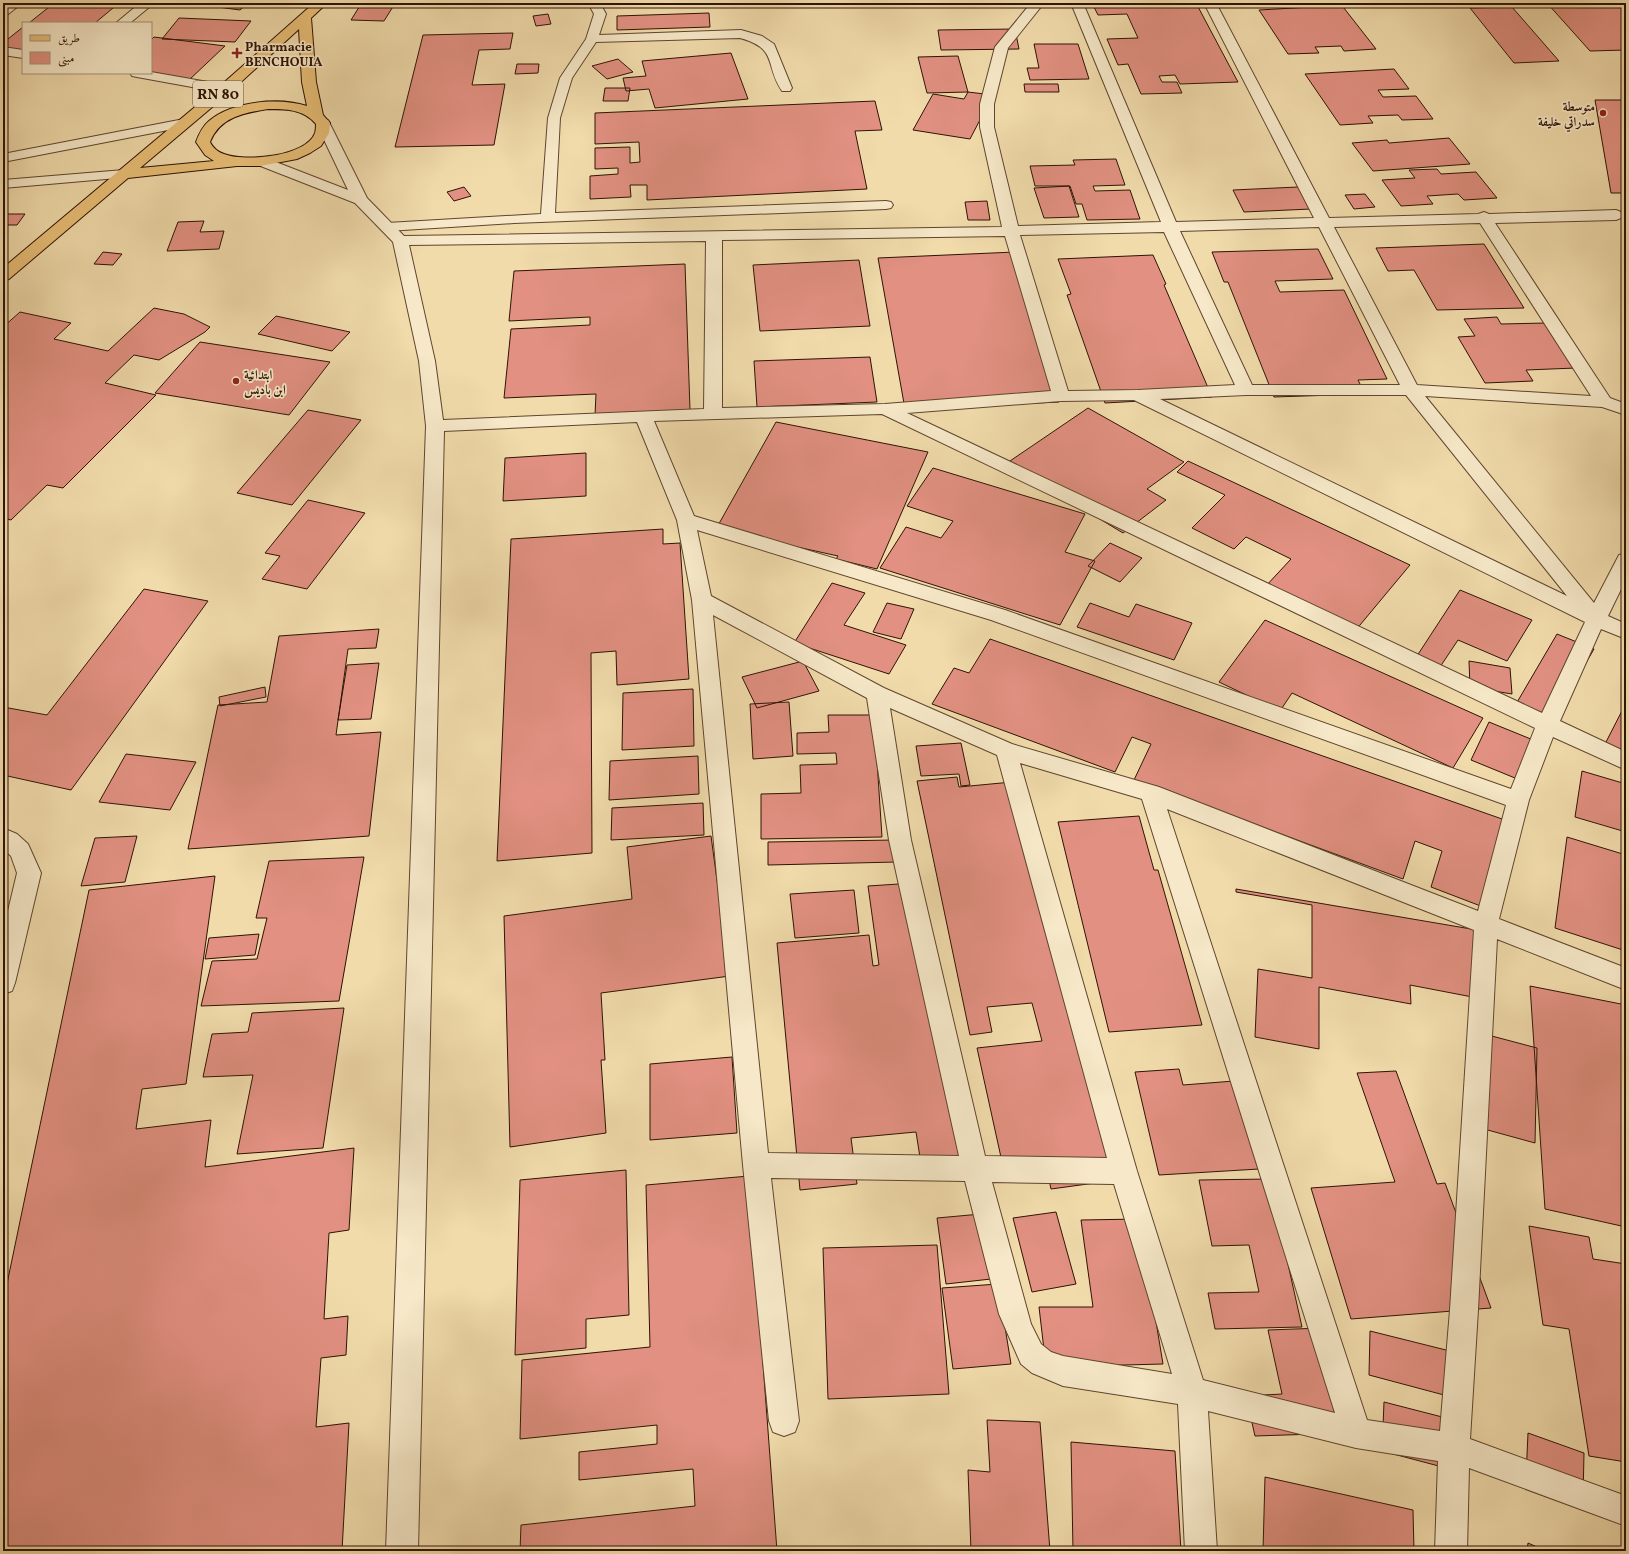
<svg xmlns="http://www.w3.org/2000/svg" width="1629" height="1554" viewBox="0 0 1629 1554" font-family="Vollkorn,Amiri,serif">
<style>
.building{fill:#e19081;stroke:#2e1304}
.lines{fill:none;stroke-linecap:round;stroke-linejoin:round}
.lane-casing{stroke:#5f452e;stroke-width:2}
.street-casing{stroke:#5f452e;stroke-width:2}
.primary-casing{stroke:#2e1304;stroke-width:2}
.lane{fill:#f6e8c8;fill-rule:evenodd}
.street{fill:#f6e8c8;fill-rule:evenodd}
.primary{fill:#e8be76;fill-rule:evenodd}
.poi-dot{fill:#8f2418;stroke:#f6e8c8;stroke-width:1.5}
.labels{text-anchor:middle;stroke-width:3.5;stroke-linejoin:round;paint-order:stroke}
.far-poi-label{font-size:13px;font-weight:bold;fill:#2e1304;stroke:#f6e8c8;text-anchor:start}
.shield{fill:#f6e8c8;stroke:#6a533f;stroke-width:1}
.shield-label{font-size:15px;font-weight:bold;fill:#2e1304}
</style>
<rect width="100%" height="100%" fill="#f1dbab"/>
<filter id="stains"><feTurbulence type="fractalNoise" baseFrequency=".005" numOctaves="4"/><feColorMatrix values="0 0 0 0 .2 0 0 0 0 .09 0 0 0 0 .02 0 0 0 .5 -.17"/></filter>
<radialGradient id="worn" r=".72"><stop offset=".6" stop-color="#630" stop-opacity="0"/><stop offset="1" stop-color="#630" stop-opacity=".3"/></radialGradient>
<path class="building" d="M54,3h65l-24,20h-66z
M197,3h51l-8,7 -45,-6z
M1092,3h104l42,79 -58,2 -5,-9 -16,1 3,6h15l5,11 -41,1 -13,-30 -10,1 -11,-26 31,-1 -11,-24 -29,1z
M1308,3h32l36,46 -32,2 -3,-5 -26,1 4,6 -31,1 -29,-44 52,-3z
M1547,3h79v47l-36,1z
M361,4l33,1 -10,16 -33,-1z
M1512,7l47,54 -45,2 -44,-55z
M709,13l1,14 -93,3v-14z
M548,14l3,10 -15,2 -3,-10z
M179,18l72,3 -16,21 -73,-3z
M23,27v23l-20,-2v-5z
M1015,29l4,20 -78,1 -3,-20z
M513,33l-3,16 -31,1 -7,35 33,-1 -11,61 -99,2 28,-112z
M154,37l71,9 -36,34 -55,-7h17v-33z
M1034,44h44l11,35 -59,1 -3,-12h12z
M731,53l17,46 -93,9 -6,-19 -23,2 -3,-13 23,-2 -4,-15z
M958,56l10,36 -41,1 -9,-36z
M618,59l15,13 -26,7 -15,-13z
M517,64h22l-1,9 -23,1z
M1394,69l15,20 -31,1 5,7 33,-1 17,23 -31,1 -4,-5 -30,1 5,7 -33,2 -35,-51z
M1024,84h34l1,8h-34z
M605,88h25l-2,13h-25z
M968,92l25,3 -23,44 -57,-9 20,-36 31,5z
M1595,100h31v93h-15z
M875,101l7,29 -27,1 12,58 -220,11v-15h-17l1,12 -41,2v-23l28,-2v-6l-23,1v-21l35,-1v16l10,-1 -1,-20 -44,2v-31z
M1449,138l21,26 -97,7 -21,-28 35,-3 2,3z
M1116,159l9,26 -32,1 2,5 35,-1 10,29 -53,1 -5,-16h-6l-6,-18h-35l-5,-20 45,-1 -2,-5z
M1437,169l4,5 35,-2 21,26 -33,2 -6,-6 -31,2 6,8 -32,2 -19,-26 33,-2 -6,-8z
M1069,186l10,31 -35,1 -10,-30z
M464,187l7,9 -17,5 -7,-9z
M1298,187l13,22 -67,3 -11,-22z
M1365,194l10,13 -21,2 -9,-14z
M987,201l3,19h-22l-3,-18z
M3,214h22l-8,11h-14z
M204,221l-4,11 24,-1 -5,18 -52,2 11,-29z
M1484,244l40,64 -87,2 -23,-40 -26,1 -12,-23z
M1318,249l15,30 -58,2 5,11 64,-2 43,89 -29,1 7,14 -91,3 -46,-115h-4l-12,-30z
M103,252l19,2 -9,11 -19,-1z
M1015,252l44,150 -154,7 -27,-151z
M1153,255l13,29 -2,1 48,112 -107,6 -38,-108 4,-1 -13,-35z
M859,260l11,66 -110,5 -7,-66z
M685,264l5,146 -95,5 1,-21 -92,4 7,-69 79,-4v-8l-81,4 5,-50z
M154,308l30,6 26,13 -5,5 -46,28 -25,-5 -29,28 51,12 -93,93 -16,-3 -36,35 -8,-2v-191l17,-15 51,11 -17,16 54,12z
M276,316l74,16 -18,19 -74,-17z
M1497,317l4,7 45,-1 30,45 -50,2 7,11 -48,2 -27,-46 17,-1 -11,-17z
M200,342l130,20 -41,53 -134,-22z
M870,357l7,45 -120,5 -3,-46z
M1088,408l96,54 -37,27 19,11 -43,33 -116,-70z
M308,410l53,10 -69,85 -55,-12z
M776,422l152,30 -51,117 -41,-10 2,-3 -122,-27z
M586,453v43l-83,5 2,-43z
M1188,461l222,104 -55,66 -90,-44 26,-28 -45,-22 -12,12 -42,-21 33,-33 -48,-23z
M933,468l152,46 -20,38 30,9 -35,64 -180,-57 26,-41 35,11 12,-17 -46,-15z
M308,500l57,13 -58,76 -45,-10 18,-23 -15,-3z
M663,529v15l17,-1 9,136 -72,6 -1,-34 -25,2 1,200 -95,8 14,-322z
M1110,543l32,15 -22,24 -32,-16z
M832,583l33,10 -21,32 62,20 -17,29 -95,-31z
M144,589l64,12 -137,189 -68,-15v-68l44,8z
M1460,590l72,30 -25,41 -49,-21 -22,33 -23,-11z
M887,603l27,6 -13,30 -28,-7z
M1090,603l39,14 7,-13 56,19 -18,37 -97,-33z
M1265,620l218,98 -30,50 -161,-75 -12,18 -61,-29z
M379,629l-3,19 -28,1 -12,86 45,-3 -12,104 -181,13 30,-144 49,-3 12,-66z
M1557,634l37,15 -41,71 -37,-16z
M990,639l532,187 -23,87 -68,-26 11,-36 -27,-10 -12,38 -269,-99 17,-36 -19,-7 -17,35 -183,-68 22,-36 15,5z
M803,661l16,30 -62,17 -15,-31z
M1469,661l41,7 2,26 -42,-7z
M379,663l-8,56 -33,1 9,-55z
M265,687l1,10 -46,9 -1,-9z
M693,689l1,57 -72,4 1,-57z
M789,702l4,54 -40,3 -3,-55z
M1626,703v50l-21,-9z
M828,715h46l8,122 -121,2v-45l40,-1 -1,-28 37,-1 -1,-11 -39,1v-21l32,-1z
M1489,722l59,24 -16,39 -61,-25z
M961,743l9,42 -9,1 -2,-12 -38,2 -5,-30z
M126,754l70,8 -26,48 -71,-8z
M698,756l1,38 -90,6 1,-39z
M1582,771l44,13v48l-51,-15z
M957,777l2,10 53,-5 105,398 -66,9 -5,-23 -42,5 -27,-123 65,-7 -10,-38 -45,4 5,25 -22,3 -53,-254z
M703,803l1,32 -93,5 1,-32z
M1139,816l15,54h4l44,155 -93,7 -51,-210z
M137,836l-12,46 -44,4 14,-48z
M711,836l19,140 -129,17 4,67h-4l5,73 -96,14 -6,-231 128,-17 -5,-52z
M1567,837l59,18v96l-71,-23z
M895,840l2,22 -129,3v-23z
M364,857l-25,144 -138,5 11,-45 45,-2 10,-41h-11l13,-57z
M215,876l-29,208 -44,5 -6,40 75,-9 -6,47 149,-19 -5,82 -20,3 -5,86 24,-3 -2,39 -25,3 -5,69 33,-4 -7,128h-339v-248l86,-413z
M914,883l49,283 -41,4 -6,-38 -65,6 6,46 -57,6 -23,-247 92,-8 4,31 6,-1 -11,-79z
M1236,889l247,42 5,69 -78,-15 1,19 -92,-17v62l-64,-12 3,-68 54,9v-73l-76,-13z
M854,890l5,43 -64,5 -5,-44z
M259,934l-4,21 -50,4 4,-21z
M1530,986l96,19v222l-81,-18z
M344,1008l-21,140 -86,6 16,-79 -50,2 9,-43 36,-2 4,-19z
M1488,1035l49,13 -2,95 -51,-14z
M732,1057l5,76 -87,7v-76z
M1179,1069l4,16 51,-4 25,88 -100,6 -24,-103z
M1396,1071l41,113 8,-1 46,125 -140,11 -40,-131 84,-6 -38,-109z
M626,1170l3,145 -43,4v29l-71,7 5,-175z
M749,1176l28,375h-257l1,-26 174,-19 -2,-37 -114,11v-28l78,-8v-19l-137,14 2,-79 128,-13 -4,-162z
M1269,1179l33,148 -87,2 -7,-36 51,-1 -10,-47 -37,1 -13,-66z
M1056,1212l20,72 -44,8 -19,-74z
M981,1214l10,65 -45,5 -9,-66z
M1139,1219l24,145 -117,3 -7,-60h54l-12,-87z
M1529,1226l60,11 4,22 33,5v198l-37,-6 -20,-127 -26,-4z
M937,1245l12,149 -121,5 -5,-151z
M998,1284l13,80 -58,5 -11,-81z
M1322,1328l25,105 -92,3 -9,-40 36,-2 -14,-64z
M1370,1331l88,22 1,46 -90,-24z
M1384,1402l66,17v50l-68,-18z
M987,1420l53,2 10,129h-79l-3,-81 22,2z
M1528,1433l56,20 -1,45 -57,-21z
M1071,1442l104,9 6,100h-108z
M1265,1477l148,33 1,41h-151z
M1528,1543l18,8h-19z"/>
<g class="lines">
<g class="lane-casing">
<path id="lane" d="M588,3h12l6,11 -7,21 142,-5 21,6 12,8 18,44 -2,3h-8c-18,-27 -3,-42 -42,-53l-144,4 -24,36 -12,40 -5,95 331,-12 5,1 2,3 -2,3 -5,1 -372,14 -127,8 -5,-1 -2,-3 2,-3 5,-1 154,-9 7,-96 12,-40 26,-39 8,-25z"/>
</g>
<g class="street-casing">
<path id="street" d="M8,3h14l-15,12 -4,1v-10z
M140,3h14l-24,20h-14z
M1031,3h13l-36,45 -14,56v23l24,99 143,-4 -90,-219h12l93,219 138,-4 -110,-215h12l113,215 149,-4 6,-2 5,2 127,-4 5,2 3,3 -3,3 -5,2 -121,3 115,175 16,6v11l-24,-8 -177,-11 169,207 25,-48 7,-2v26l-18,37 18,8v15l-25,-10 -41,92 66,31v18l-73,-33 -24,63 -30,119 127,49v22l-129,-51 -19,371 -8,129 156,57v30l-157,-58 -2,83h-32l3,-90 -82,-13 -148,-37 9,140h-32l-7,-147 -115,-18 -31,-13 -11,-9 -22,-50 -34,-133 -194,-3 28,243 -4,11 -11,4 -11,-4 -4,-11 -26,-256 -51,-565 -15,-80 -40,-98 -193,9 -26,1120h-32l40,-1125 -7,-65 -26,-119 -38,-39 -97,-38 -2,-3 2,-3 5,-1 5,1 80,31 -32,-67 2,-3 5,-1 5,1 39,78 37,38 598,-9 -22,-100v-23l15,-57zM1480,223l111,173 -174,-11 -83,-158zM1319,227l81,158h-148l-72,-154zM1164,232l71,153 -97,5 -70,1 -48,-156zM1005,236l46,155 -166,13 -163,4v-168zM706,241l-2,168 -261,11 -8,-59 -26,-116zM1246,395h160l161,201 -407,-197zM1134,400l451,222 -43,91 -635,-300 154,-12zM882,414l653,314 -24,61 -506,-179 -311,-94 -40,-95zM697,530l294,90 515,185 -28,106 -319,-124 -147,-43 -128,-56 -173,-92zM713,615l154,83 22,142 70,316 -191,-3zM890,708l107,47 110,403 -122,-2 -74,-316zM1020,763l122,36 193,614 -132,-33 -66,-209zM1167,809l307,121 -24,380 -10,121 -73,-11zM992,1182l122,2 58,190 -109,-18 -12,-4 -10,-8 -10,-20z
M3,47l20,3v8l-20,-3z
M151,72l74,13 5,1 2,3 -2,3 -5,1 -88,-16 -5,-1 -2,-3h21z
M184,119l5,1 2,3 -2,3 -186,36v-8z
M124,170l5,1 2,3 -2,3 -126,11v-8z
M3,828l14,6 11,10 13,29 -26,110 -3,8 -9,3v-62l14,-59 -6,-17 -8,-7z"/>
</g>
<g class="primary-casing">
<path id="primary" d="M314,3h13l-16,15 5,64 7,33 7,8 -1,10 -8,13 -11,7 -13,6 -37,7h-23l-109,12 -119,101 -6,2v-13l217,-182zM299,29l3,53 5,24c-28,-9 -75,-5 -98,15 -7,6 -10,13 -13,21l9,13 9,6 -74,7 90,-76zM268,109c18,0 35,0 48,15 0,2 0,6 -1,9 -9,24 -71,29 -91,21 -6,-2 -11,-6 -14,-12 10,-25 34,-29 58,-33z"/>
</g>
<use href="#lane" class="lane"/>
<use href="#street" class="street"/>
<use href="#primary" class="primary"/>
</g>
<g class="poi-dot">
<path d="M235 47h4v4h4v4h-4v4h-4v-4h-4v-4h4z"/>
<circle cx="1603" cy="113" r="4"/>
<circle cx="236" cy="381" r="4"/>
</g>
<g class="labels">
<g class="far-poi-label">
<text x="245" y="51">Pharmacie<tspan x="245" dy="15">BENCHOUIA</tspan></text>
<text x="1595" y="111" text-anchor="end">متوسطة<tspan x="1595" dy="15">سدراتي خليفة</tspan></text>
<text x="244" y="379">ابتدائية<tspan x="244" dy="15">ابن باديس</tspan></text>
</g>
<rect class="shield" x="193" y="81" width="50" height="26" rx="3"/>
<g class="shield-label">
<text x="218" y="99">RN 80</text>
</g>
</g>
<rect width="1629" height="1554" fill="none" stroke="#f1dbab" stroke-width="16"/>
<rect x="4" y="4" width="1621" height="1546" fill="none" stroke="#2e1304" stroke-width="2"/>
<rect x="8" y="8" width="1613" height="1538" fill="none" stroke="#2e1304"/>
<rect x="22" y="22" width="130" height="52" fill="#f6e8c8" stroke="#a6937a"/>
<rect x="30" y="35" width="20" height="6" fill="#e8be76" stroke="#a6937a"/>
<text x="58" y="42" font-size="12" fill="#2e1304">طريق</text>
<rect x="30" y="52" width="20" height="12" fill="#e19081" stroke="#a6937a"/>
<text x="58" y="62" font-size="12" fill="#2e1304">مبنى</text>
<rect width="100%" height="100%" filter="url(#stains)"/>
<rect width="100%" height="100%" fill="url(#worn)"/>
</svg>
